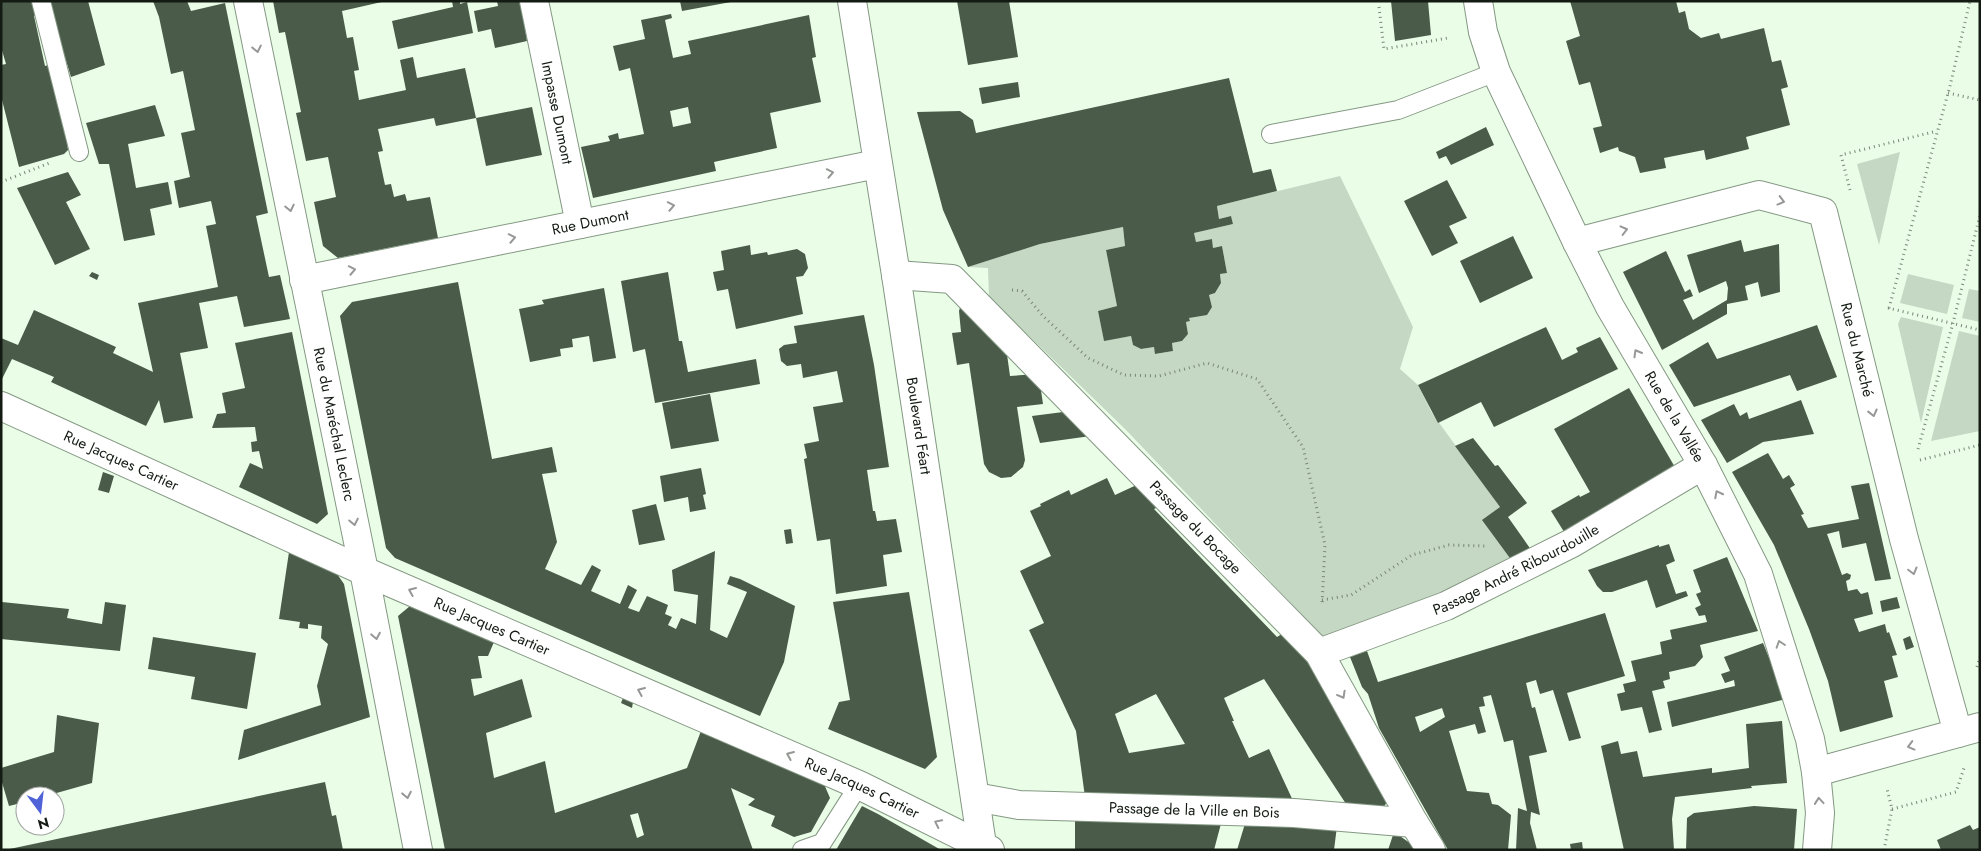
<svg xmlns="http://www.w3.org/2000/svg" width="1981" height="851" viewBox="0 0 1981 851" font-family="Jost,sans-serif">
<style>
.green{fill:#c5d8c4}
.building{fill:#4a5b49;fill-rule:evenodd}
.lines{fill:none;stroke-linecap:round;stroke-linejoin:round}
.lane-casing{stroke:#859884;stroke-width:20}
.street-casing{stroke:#859884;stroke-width:30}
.primary-casing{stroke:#859884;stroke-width:30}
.path{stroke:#7a8779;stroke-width:3;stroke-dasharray:1 4;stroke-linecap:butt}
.lane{stroke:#fff;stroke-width:18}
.street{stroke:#fff;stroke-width:28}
.primary{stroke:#fff;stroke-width:28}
.oneway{stroke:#959895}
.labels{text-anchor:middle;stroke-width:5;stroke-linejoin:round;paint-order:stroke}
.street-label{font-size:15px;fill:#131b13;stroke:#fff}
</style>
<rect width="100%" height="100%" fill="#e9fde7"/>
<path class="green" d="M1900,152l-21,93 -22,-81z
M1340,176l73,151 -13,42 18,16 14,28 68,94 -17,13 32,45 -189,75 -200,-210 -137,-133 -1,-29 -20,-1 72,-23 83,-17 2,19 -19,4 11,56 -19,5 6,29 27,-4 2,9 8,4 13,-2 2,7 17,-3 -1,-8 10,-2 6,-7 -2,-12 4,-1 -1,-3 23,-11 -3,-12 6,-2 6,-10 -1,-9 7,-1 -5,-27 -9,2 -1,-9 -16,3 -2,-9 39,-9 -2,-8 -12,3 -2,-13z
M1908,274l46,11 -7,29 -47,-11z
M1969,289l11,2v31l-18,-4z
M1901,317l42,10 -22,96 -23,-99z
M1959,331l21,5v95l-49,10z"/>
<path class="building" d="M1,1h31l4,14 -2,1 11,50 3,-1 19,77 1,8 -4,4 -45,13 -18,-71v-31l5,-1 -5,-17z
M48,1h40l17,64 -34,12z
M153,1h34l4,10 34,-8 43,210 -12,3 13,61 11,-2 10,44 -46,8 -7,-31 -38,7 9,45 -28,5 13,65 -29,5 -5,-23 -13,26 -95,-44 3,-5 -42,-18 -11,22v-43l17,7 16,-35 82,37 -3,6 40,19 -15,-69 80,-16 -12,-61 10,-2 -5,-23 -32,7 -5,-27 16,-4 -9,-44 14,-3 -12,-59 -12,3 -12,-57z
M273,1h113l-44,10 5,27 6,-1 6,33 -5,1 5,29 47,-10 -6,-30 13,-3 4,21 48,-10 11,50 56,-11 10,48 -56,11 -10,-48 -40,8 -2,-8 -56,11 5,22 -5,1 7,33 6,-1 3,13 11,-3 2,7 23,-4 8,41 -100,20 -15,-12 -9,-44 22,-5 -8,-40 -22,4 -10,-48 5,-1 -16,-80 -6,1z
M452,1h8v3l7,-2 6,31 -75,16 -6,-28 61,-14z
M497,1h30l4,19 -7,2 3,19 -32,7 -4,-19 -13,3 -4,-21 24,-5z
M680,1h51v1l-49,9z
M957,1h52l9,56 -50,8z
M1391,1h37l3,34 -36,6z
M1570,1h106l3,12 6,-2 4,18 12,9 18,-5 2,6 43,-11 8,34 9,-2 7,27 -7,2 9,36 -44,12 3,12 -43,11 -2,-10 -40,8 2,10 -26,5 -5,-16 -16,-6 -1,-4 -18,6 -7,-25 9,-2 -12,-44 -11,3 -13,-44 14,-5z
M671,14l1,4 -7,2 8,38 18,-4 -3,-13 121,-26 7,42 -4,1 9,44 -51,11 7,35 -63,14 2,9 -123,27 -12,-51 29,-6 -2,-5 10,-3 1,6 25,-5 -14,-66 -11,3 -6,-25 32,-7 -4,-19zM688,107l3,16 -18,4 -3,-16z
M1229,78l24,95 18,-4 6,22 -60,15 2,13 12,-3 2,8 -39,9 2,9 16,-3 1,9 9,-2 5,27 -7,1 1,9 -6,10 -6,2 3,12 -5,8 -18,3 1,3 -4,1 2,12 -6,7 -10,2 1,8 -18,3 -1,-7 -13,2 -8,-4 -2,-9 -27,5 -6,-30 19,-5 -11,-56 19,-4 -2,-19 -83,17 -72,23 -25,-57 -26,-98 43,-1 13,9 3,13z
M1018,82l2,15 -38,7 -3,-16z
M155,105l10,31 -37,8 8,44 32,-6 4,22 -22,5 5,26 -31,6 -15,-77h-10l-13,-41z
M1486,127l8,18 -43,20 -5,-9 -7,3 -3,-7z
M68,172l13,23 -15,7 24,47 -35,16 -38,-77z
M1447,180l20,38 -18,8 9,17 -26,13 -28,-55z
M1513,236l20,42 -53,25 -20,-42z
M1741,240l3,12 35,-8 1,48 -19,5 -3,-15 -13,4 3,14 -21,4v10l-65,36 -39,-78 43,-21 19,41 5,-3 3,7 -10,4 10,20 34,-20 1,-12 -2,-7 -27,12 -12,-38z
M750,245l1,10 16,-3 1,3 29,-6 8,5 3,14 -5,8 -7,1 7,37 -67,15 -8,-40 -11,2 -4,-19 11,-2 -3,-19z
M92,272l7,3 -2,5 -8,-4z
M668,272l11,69h3l6,31 68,-13 4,25 -105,19 -10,-54 -12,3 -12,-71z
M458,282l34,177 60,-12 5,25 -15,2 15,68 -12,27 36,16 11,-20 9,5 -10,21 29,13 8,-19 9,5 -9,18 11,4 8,-16 21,9 -3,9 7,3 -4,8 8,4 5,-11 15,6 2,-29 -24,-4 -2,-21 43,-19 -5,79 17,8 20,-46 -20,-8 3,-8 10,3 55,27 -11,56 -24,54 -365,-158 -9,-10 -46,-232 12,-14z
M604,288l12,70 -23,4 -4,-26 -17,3 1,8 -13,2 1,7 -31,6 -11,-53 25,-5 -2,-4z
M961,304l44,36 5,36 27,-2 2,3 4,27 -26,3 8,53 -2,7 -12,10 -10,1 -12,-6 -5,-8 -15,-101 -12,2 -5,-32 9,-1 -2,-21z
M864,315l10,50 15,102 -22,3 6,41h2l2,10 19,-2 6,33 -19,3 4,31 -51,8 -6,-55 -13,2 -13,-82 3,-1 -3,-14 15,-3 -6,-34 30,-5 -6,-31 -34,7 -2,-14 -14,2 -6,-5 -2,-12 5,-4 13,-2 -3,-17z
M1817,325l20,52 -40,14 -7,-16 -96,32 -25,-42 39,-23 9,17z
M1546,327l16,33 16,-8 -2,-4 24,-11 18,32 -124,58 -13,-25 -43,21 -20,-38z
M292,332l36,182 -11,10 -78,-37 11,-24 13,6 -4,-18 -7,1 -1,-10 6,-1 -2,-14 -43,1 5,-14 9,-1 -4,-20 23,-5 -10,-45z
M1629,388l47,81 -110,66 -15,-24 28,-16 1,2 10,-5 -36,-63z
M710,394l9,47 -48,8 -9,-46z
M1801,400l13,34 -51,8 -36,21 -26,-43 33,-16 6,12 7,-4 2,7z
M1071,411l27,24 -58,8 -8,-27z
M1473,438l22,28 3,-1 29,38 -19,14 26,37 -19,11 -33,-45 18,-13 -45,-61z
M1768,453l15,26 6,-4 6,10 -5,3 14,26 -3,1 7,13 51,-9 -8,-33 18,-3 22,96 -16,2 -9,-38 -24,5 -3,-17 -12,3 15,41 5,-2 4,2 -1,4 -4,2 2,10 9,-2 4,5 7,-2 5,22 -19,5 5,13 26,-8 2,9 2,-1 8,23 -5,1 6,21 -14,4 9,36 -53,15 -12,-51 -19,-52 -35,-84 -42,-73z
M701,468l5,26 -3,1 3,14 -16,3 -2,-15 -24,5 -4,-26z
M103,472l11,4 -5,17 -11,-3z
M1107,478l8,17 28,-13 22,22 -11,5 123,128 8,-5 31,34 75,129 -12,20 -27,-2 -88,-134 -40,19 10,23h-2l17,37 20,-9 26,56 -210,-8 -9,-66 -47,-101 15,-7 -24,-52 31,-15 -21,-45 11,-5 -1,-2 29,-14 2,5zM1156,694l29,50 -56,9 -14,-39z
M656,504l9,36 -26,5 -7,-35z
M791,529l2,14 -7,1 -2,-14z
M1669,544l6,17 -9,4 10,29 10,-3 2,5 -32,12 -9,-28 -35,12h-9l-6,-6 -9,-16 71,-25v2z
M289,552l46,19 9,13 26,133 -132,43 6,-30 77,-25 -4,-19 11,-42 -7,-6 1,-12 -14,-2v5l-9,-1 1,-6 -21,-3z
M1727,557l31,74 -58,14 3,12 -8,9 -26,6 1,7 -7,2 2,7 -13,3 10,39 -13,3 -7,-26 -21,4 -4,-17 8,-2 -2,-8 13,-3 -5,-20 31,-7 -2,-12 12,-3 -2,-9 37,-8 -2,-7 -6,1 -4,-8 6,-3 -5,-11 5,-2 -8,-22z
M909,592l28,165 -12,12 -97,-40 11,-27 11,-2 -17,-98z
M1897,597l3,11 -18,4 -2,-11z
M2,602l67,7 -2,9 35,6 3,-22 21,3 -6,46 -119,-12z
M410,606l84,36 -6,14h-10l4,22 -11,1 3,17 48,-17 10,38 -46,16 8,45 51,-17 10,52 132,-45 14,-37 123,53 6,14 -19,34 -17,5 -23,-11 4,-10 -27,-11 7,-6 -24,-11 22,62h-308l-47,-234zM638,813l6,22 -7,3 -7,-23z
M1605,613l20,63 -58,17 14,45 -12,3 -16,-51 -13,4 -4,-14 -10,3 6,25 3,-1 12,45 -18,4 11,59 -9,-3 -1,11 7,27h-21l2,-42 9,3 -14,-71 -9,2 -13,-47 -8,2 2,9 -6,1 7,25 -8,2 -3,-10 -26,7 18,60 22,2 3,11 6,1 13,10 -3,35h-60l-69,-122 -11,-34 -6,-7 -12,-30 17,-6 11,31zM1442,708l3,9 -25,15 -5,-15z
M1910,636l4,11 -8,3 -3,-11z
M153,637l103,16 -9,56 -56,-10 4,-22 -47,-8z
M1763,643l23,56 -114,28 -5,-25 68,-16 -1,-6 -9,3 -4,-9 9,-3 -6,-14z
M623,698l10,4 -1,6 -11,-5z
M57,715l42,8 -7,60 -46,13h-21v6l-16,4 -8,-27v-11l53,-16z
M1782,721l5,62 -36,3 1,2 -77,9 -3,22 2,31h-50l-23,-104 17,-5 3,13 16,-3 6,26 69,-9v5l37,-5 -3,-44z
M325,782l7,34 4,-1 7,35h-338z
M862,806l16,8 63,36h-105z
M1754,806l43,3 -3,41h-108l1,-32 7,-5z
M1223,816l-9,34h-139v-30z
M1247,817l90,9 -3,24h-97z
M1970,825l3,5 7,-3v23h-39l-4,-10z
M1394,832l26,18h-32z
M1582,842l1,8h-12l-1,-6z"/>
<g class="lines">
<g class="lane-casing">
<path id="lane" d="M41,1l38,151
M1271,134l127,-24 98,-38
M802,850l20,-7 37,-58"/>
</g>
<g class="street-casing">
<g id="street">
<path id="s1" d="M248,1l116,570 54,279"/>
<path id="s2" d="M534,1l46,223"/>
<path id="s3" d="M1478,1l5,31 13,40 81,170 33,65 93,158 55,109 52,165 6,33 4,41 -3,37"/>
<path id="s4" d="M1577,242l182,-47 64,17 81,327 54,194"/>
<path id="s5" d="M896,275l56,4 367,374 95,170 17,27"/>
<path id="s6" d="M304,280l573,-116"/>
<path id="s7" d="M1,406l363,165 495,214 131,65"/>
<path id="s8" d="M1319,653l127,-47 126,-63 131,-78"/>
<path d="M1816,772l164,-45"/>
<path id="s9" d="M975,797l44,8 275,8 120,10"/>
</g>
</g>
<g class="primary-casing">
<g id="primary">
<path id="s10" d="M852,1l44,274 86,570"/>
</g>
</g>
<path class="path" d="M1379,7l5,42 64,-11
M1948,93l32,7
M1,182l51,-20
M1850,190l-9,-35 96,-24
M1012,290l10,1 21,25 45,42 36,17 35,1 48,-13 50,16 46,68 22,98 -3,60
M1888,308l92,22
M1889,308l61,-222 20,-85
M1918,449l35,-126 27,-108
M1920,460l60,-15
M1322,600l29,-5 61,-40 37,-10 37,1
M1977,667l3,-10
M1892,809l64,-17 8,-24
M1884,850l8,-41 -5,-20"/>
<use href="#lane" class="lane"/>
<use href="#street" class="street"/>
<use href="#primary" class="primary"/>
</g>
<defs><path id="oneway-chevron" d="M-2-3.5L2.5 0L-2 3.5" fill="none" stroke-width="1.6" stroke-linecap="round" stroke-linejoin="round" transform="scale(1.25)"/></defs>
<g class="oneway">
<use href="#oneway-chevron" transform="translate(257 49) rotate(78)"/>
<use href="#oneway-chevron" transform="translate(830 173) rotate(-11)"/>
<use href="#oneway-chevron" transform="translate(1781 201) rotate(15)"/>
<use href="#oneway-chevron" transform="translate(671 206) rotate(-11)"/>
<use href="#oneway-chevron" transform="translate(290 208) rotate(78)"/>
<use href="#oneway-chevron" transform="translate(1624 230) rotate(-14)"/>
<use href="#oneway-chevron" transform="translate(512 238) rotate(-11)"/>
<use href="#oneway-chevron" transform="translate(352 270) rotate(-11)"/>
<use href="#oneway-chevron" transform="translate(1637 353) rotate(-120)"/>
<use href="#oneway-chevron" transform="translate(1873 413) rotate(76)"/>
<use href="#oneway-chevron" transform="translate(1718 494) rotate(-117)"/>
<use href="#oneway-chevron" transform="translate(354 522) rotate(78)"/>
<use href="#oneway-chevron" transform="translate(1913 571) rotate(75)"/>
<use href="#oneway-chevron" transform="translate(412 591) rotate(-157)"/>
<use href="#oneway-chevron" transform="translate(376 636) rotate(79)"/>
<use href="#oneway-chevron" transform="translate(1780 644) rotate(-108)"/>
<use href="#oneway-chevron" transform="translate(641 691) rotate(-157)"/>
<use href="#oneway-chevron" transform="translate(1342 695) rotate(61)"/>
<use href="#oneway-chevron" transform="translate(1911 746) rotate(165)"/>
<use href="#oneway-chevron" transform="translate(790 755) rotate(-157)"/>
<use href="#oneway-chevron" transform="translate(407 795) rotate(79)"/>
<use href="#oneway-chevron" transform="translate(1819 801) rotate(-95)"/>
<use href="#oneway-chevron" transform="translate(938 823) rotate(-154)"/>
</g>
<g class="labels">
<g class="street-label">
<text dy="5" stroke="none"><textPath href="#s2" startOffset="114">Impasse Dumont</textPath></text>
<text dy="5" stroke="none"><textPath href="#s6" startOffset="292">Rue Dumont</textPath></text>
<text dy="5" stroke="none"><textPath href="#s4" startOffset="396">Rue du Marché</textPath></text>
<text dy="5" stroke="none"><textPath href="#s3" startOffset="462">Rue de la Vallée</textPath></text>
<text dy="5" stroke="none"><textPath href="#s1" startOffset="432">Rue du Maréchal Leclerc</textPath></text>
<text dy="5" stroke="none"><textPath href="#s10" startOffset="430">Boulevard Féart</textPath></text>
<text dy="5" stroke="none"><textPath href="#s7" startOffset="132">Rue Jacques Cartier</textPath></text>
<text dy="5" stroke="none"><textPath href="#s5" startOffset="404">Passage du Bocage</textPath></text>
<text dy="5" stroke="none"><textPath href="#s8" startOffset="214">Passage André Ribourdouille</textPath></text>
<text dy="5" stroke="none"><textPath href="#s7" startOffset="538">Rue Jacques Cartier</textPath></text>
<text dy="5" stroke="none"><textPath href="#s7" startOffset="942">Rue Jacques Cartier</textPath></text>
<text dy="5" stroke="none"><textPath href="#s9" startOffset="220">Passage de la Ville en Bois</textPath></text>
</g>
</g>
<rect width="1981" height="851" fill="none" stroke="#131b13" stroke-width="5"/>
<g transform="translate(40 811) rotate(165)"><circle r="24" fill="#ffffff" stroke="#a1a4a1"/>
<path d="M0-4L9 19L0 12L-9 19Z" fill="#4f62d7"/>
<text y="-8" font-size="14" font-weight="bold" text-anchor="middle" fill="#131b13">N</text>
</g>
</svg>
